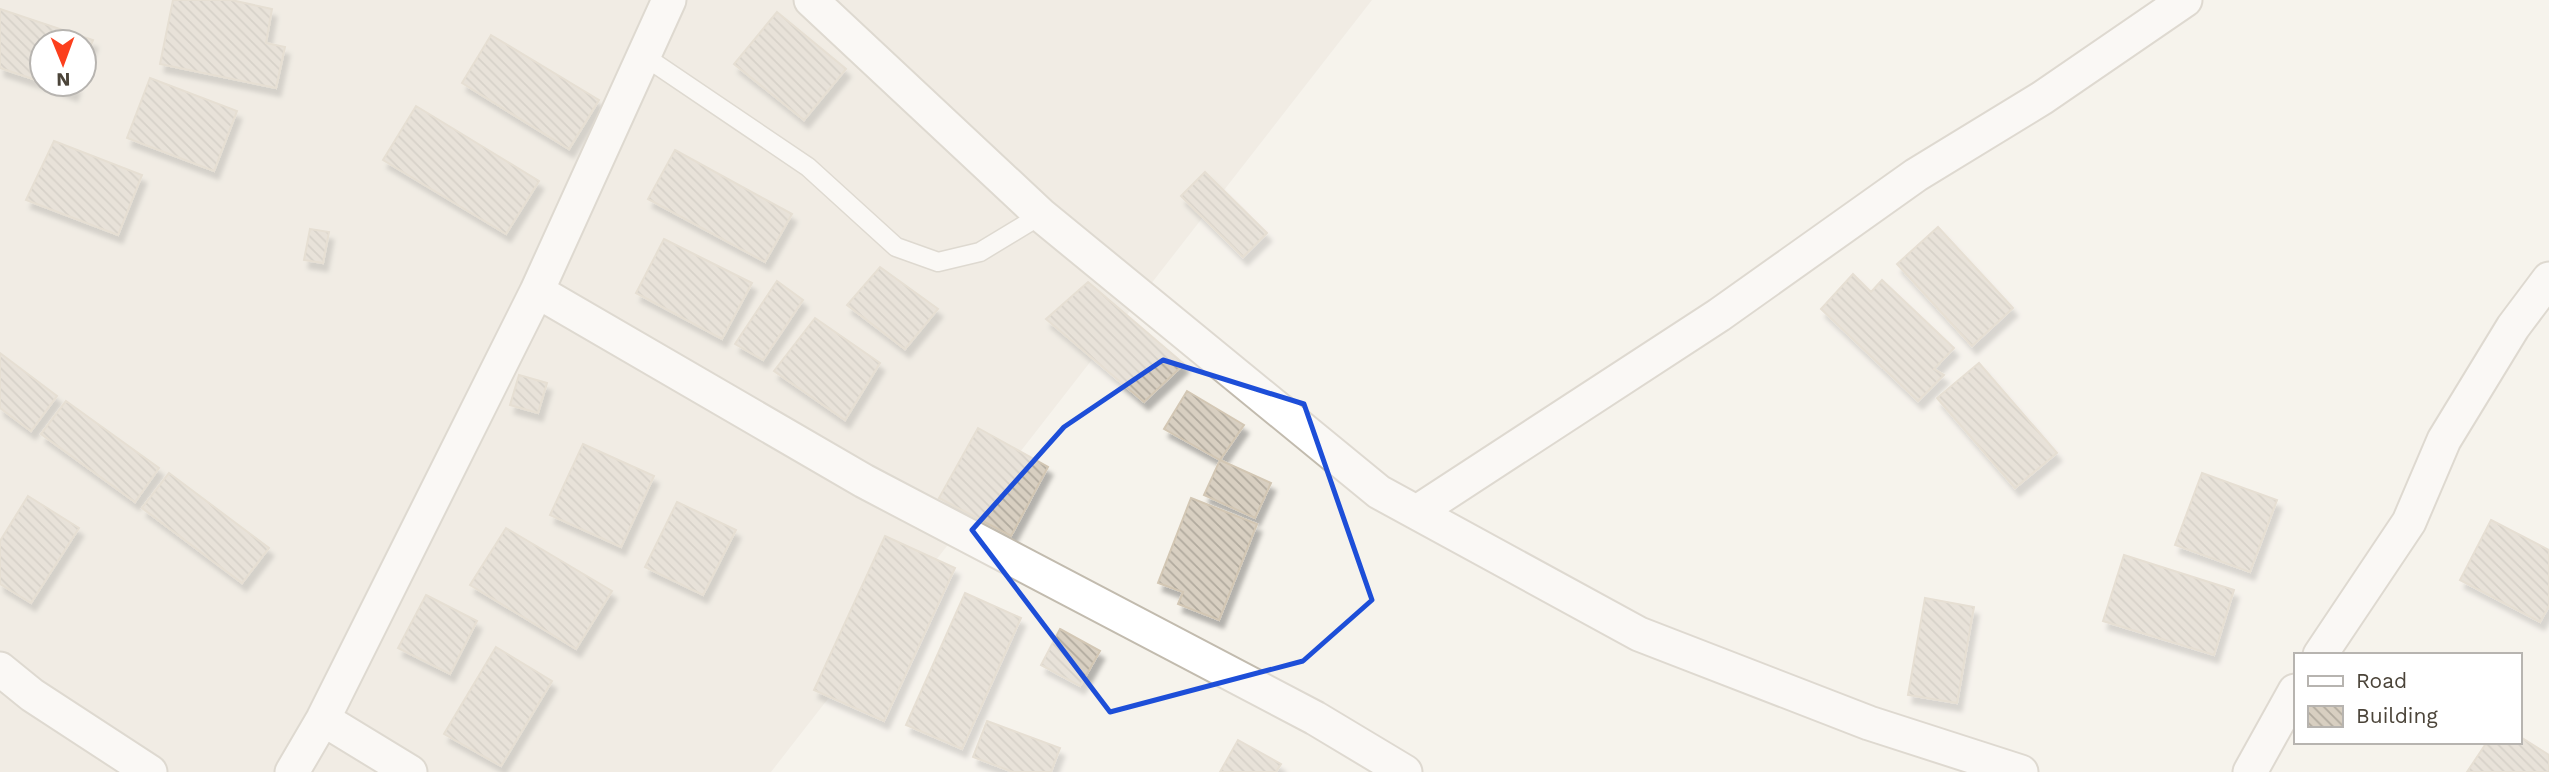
<svg xmlns="http://www.w3.org/2000/svg" width="2549" height="772" viewBox="0 0 2549 772" font-family="'Work Sans',sans-serif">
<style>
.residential{fill:#eae5da;fill-rule:evenodd}
.building{fill:url(#building-back-hatch);stroke:#d3c7b4;stroke-width:2;filter:url(#shadow)}
.lines{fill:none;stroke-linecap:round;stroke-linejoin:round}
.lane-casing{stroke:#c2bbae;stroke-width:21}
.street-casing{stroke:#c2bbae;stroke-width:37}
.lane{stroke:#fff;stroke-width:18}
.street{stroke:#fff;stroke-width:33}
.marked{fill:none;stroke:#1d4ed8;stroke-width:5;stroke-linejoin:round}
</style>
<defs>
<pattern id="building-back-hatch" width="6" height="6" patternUnits="userSpaceOnUse" patternTransform="scale(1.75)"><rect width="6" height="6" fill="#d8cfc1"/><path d="M-1 5l2 2M0 0l6 6M5-1l2 2" fill="none" stroke="#b1aa9e"/></pattern>
<filter id="shadow"><feDropShadow dx="4.5" dy="8" stdDeviation="2" flood-color="#0004"/></filter>
</defs>
<rect width="100%" height="100%" fill="#f6f3ec"/>
<path class="residential" d="M0,0h1372l-601,772h-771zM42,42h42v42h-42z"/>
<path class="building" d="M173,0h58l41,9 -6,34 19,4 -9,41 -116,-24z
M0,9l93,31 -9,23v-21h-42v40l-42,-14z
M777,12l69,57 -42,51 -70,-56z
M491,35l108,65 -30,49 -107,-66z
M150,78l87,33 -23,60 -87,-33z
M48,84h28l-3,9z
M416,106l123,75 -33,53 -123,-74z
M54,141l88,34 -24,60 -92,-35z
M675,150l117,64 -27,48 -117,-63z
M1205,172l62,61 -24,24 -62,-61z
M1938,227l75,81 -41,38 -75,-82z
M310,229l19,3 -6,31 -19,-3z
M664,239l88,44 -30,56 -86,-46z
M880,267l58,42 -33,40 -58,-44z
M1853,274l18,18 11,-12 72,68 -20,21 10,6 -26,26 -97,-92z
M777,281l26,19 -40,60 -28,-16z
M1088,282l96,82 -40,38 -98,-83z
M815,318l65,45 -35,57 -71,-49z
M0,353l57,43 -26,35 -31,-23z
M1979,363l78,90 -42,35 -78,-90z
M519,375l28,8 -9,30 -28,-8z
M1187,391l57,34 -24,35 -56,-31z
M66,401l93,67 -24,34 -94,-68z
M978,428l70,39 -37,69 -72,-38z
M583,444l71,32 -33,71 -71,-32z
M1220,460l51,23 -16,35 -51,-23z
M169,473l100,75 -27,35 -100,-75z
M2202,473l75,27 -27,72 -75,-27z
M28,496l51,32 -48,75 -31,-19v-43z
M1191,498l66,26 -38,96 -41,-16 5,-12 -25,-9z
M677,502l59,28 -33,65 -58,-28z
M2491,520l58,30v56l-9,16 -80,-42z
M506,528l106,63 -36,58 -106,-64z
M885,536l70,32 -71,153 -70,-31z
M2124,555l110,35 -20,65 -111,-34z
M965,593l56,25 -59,131 -56,-24z
M426,595l51,26 -27,53 -52,-26z
M1925,598l49,9 -17,96 -49,-8z
M1060,629l40,22 -20,35 -39,-21z
M496,647l56,34 -51,85 -57,-32z
M987,721l73,27 -9,24h-38l-40,-15z
M2519,736l30,19v17h-82l20,-30h32z
M1238,740l43,24 -5,8h-56z"/>
<g class="lines">
<g class="lane-casing">
<path id="lane" d="M644,56l164,111 88,80 42,15 42,-10 61,-37"/>
</g>
<g class="street-casing">
<path id="street" d="M669,0l-132,291 327,190 451,237 90,54
M811,0l230,215 338,277 260,142 230,89 152,49
M1417,512l302,-197 197,-140 126,-77 143,-98
M2320,655l89,-133 35,-82 69,-113 36,-48
M0,669l32,26 118,77
M323,719l87,53
M292,772l31,-53 214,-428
M2250,772l45,-81"/>
</g>
<use href="#lane" class="lane"/>
<use href="#street" class="street"/>
</g>
<path d="M0 0H2549V772H0ZM1163,360l141,44 68,196 -69,61 -193,51 -138,-182 92,-103z" fill="#f6f3ec" fill-opacity=".55" fill-rule="evenodd"/>
<path class="marked" d="M1163,360l141,44 68,196 -69,61 -193,51 -138,-182 92,-103z"/>
<rect x="2294" y="653" width="228" height="91" fill="#ffffff" stroke="#b7b4b0" stroke-width="2"/>
<rect x="2308" y="676" width="35" height="10" fill="#ffffff" stroke="#b7b4b0" stroke-width="2"/>
<text x="2356" y="688" font-size="21" fill="#4b4439">Road</text>
<rect x="2308" y="706" width="35" height="21" fill="url(#building-back-hatch)" stroke="#b7b4b0" stroke-width="2"/>
<text x="2356" y="723" font-size="21" fill="#4b4439">Building</text>
<g transform="translate(63 63) rotate(179)"><circle r="33" fill="#ffffff" stroke="#b7b4b0" stroke-width="2"/>
<path d="M0-5L12 26L0 18L-12 26Z" fill="#fc3f1d"/>
<text y="-10" font-size="19" font-weight="bold" text-anchor="middle" fill="#4b4439">N</text>
</g>
</svg>
